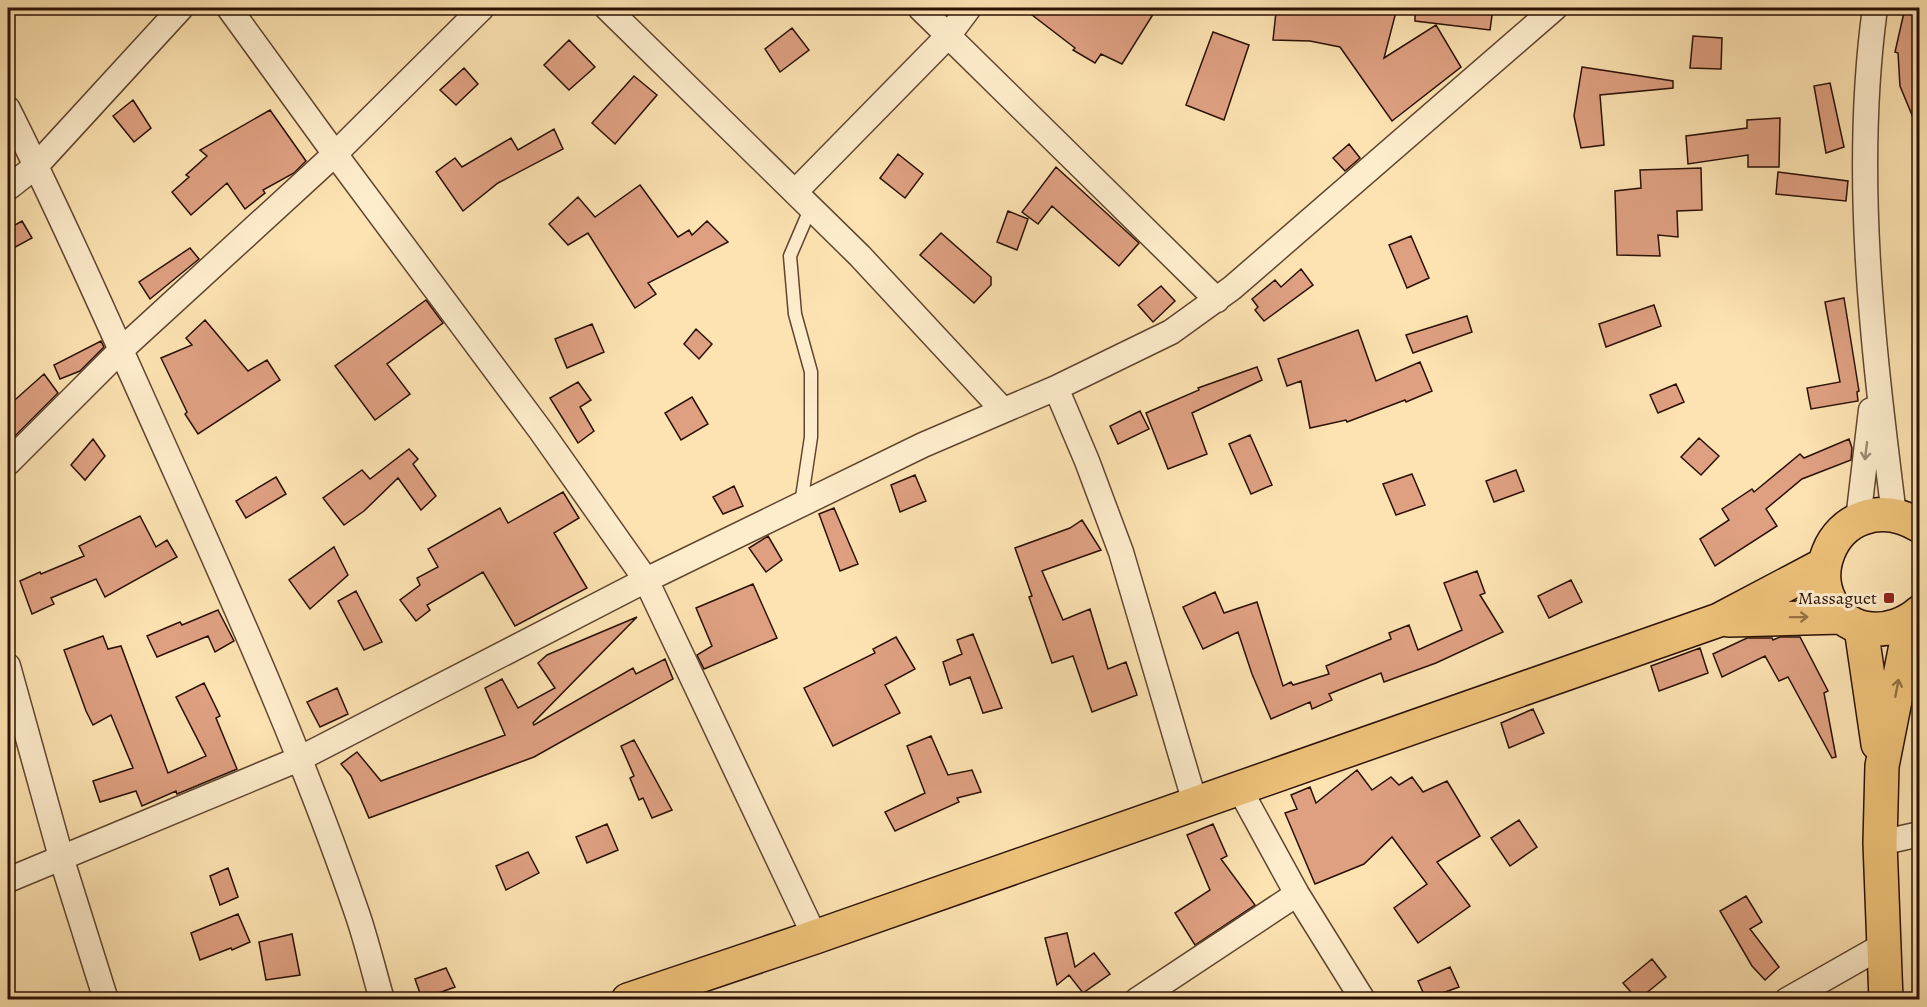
<svg xmlns="http://www.w3.org/2000/svg" width="1927" height="1007" viewBox="0 0 1927 1007" font-family="Alegreya,serif">
<style>
.building{fill:#dea081;stroke:#2b1105;stroke-width:1.5}
.lines{fill:none;stroke-linecap:round;stroke-linejoin:round}
.service-casing{stroke:#604630;stroke-width:15}
.minor-casing{stroke:#604630;stroke-width:27}
.trunk-casing{stroke:#2b1105;stroke-width:36}
.service{stroke:#feedcd;stroke-width:12}
.minor{stroke:#feedcd;stroke-width:24}
.trunk{stroke:#eec279;stroke-width:33}
.oneway{stroke:#9f8a73}
.oneway2{stroke:#967245}
.poi-dot{fill:#8f2418;stroke:#feedcd;stroke-width:2}
.labels{text-anchor:middle;stroke-width:6;stroke-linejoin:round;paint-order:stroke}
.poi-label{font-size:18px;fill:#2b1105;stroke:#feedcd;text-anchor:end}
</style>
<rect width="100%" height="100%" fill="#fde3b2"/>
<filter id="stains"><feTurbulence type="fractalNoise" baseFrequency=".00333" numOctaves="4"/><feColorMatrix values="0 0 0 0 .2 0 0 0 0 .09 0 0 0 0 .02 0 0 0 .5 -.17"/></filter>
<radialGradient id="worn" r=".72"><stop offset=".6" stop-color="#630" stop-opacity="0"/><stop offset="1" stop-color="#630" stop-opacity=".3"/></radialGradient>
<path class="building" d="M1023,8h134l-35,56 -21,-10 -6,9 -22,-13 2,-2z
M1302,8h95l-13,50 52,-33 25,42 -69,54 -52,-74 -30,-6 -37,-1 3,-28h25z
M1415,8h78l-3,22 -75,-9z
M1905,8h15l-1,124 -19,-46 -2,-33 -3,-1z
M792,28l17,22 -29,22 -15,-23z
M1213,32l36,13 -25,75 -38,-15z
M1693,36l29,2 -1,31 -31,-1z
M569,40l26,27 -26,23 -25,-25z
M1582,67l91,14v7l-73,7 4,50 -23,3 -7,-32z
M464,68l14,16 -22,21 -16,-15z
M634,76l23,19 -42,49 -23,-21z
M1830,83l14,64 -18,6 -12,-67z
M133,100l18,28 -17,14 -21,-26z
M270,110l36,51 -12,12 -31,17 2,3 -20,16 -18,-26 -36,32 -19,-23 17,-15 -3,-2 21,-19 -7,-6z
M1780,118l-1,49h-31v-12l-60,9 -2,-28 61,-8v-8z
M554,129l9,20 -65,34 -35,28 -27,-39 19,-14 7,9 49,-29 7,12z
M1349,144l11,14 -15,13 -12,-13z
M898,154l25,20 -18,24 -25,-20z
M1056,167l83,76 -20,23 -67,-60 -14,18 -16,-12z
M1701,168l1,42 -25,1 1,26 -20,-2 2,21 -43,-1 -2,-64 26,-3 -1,-18z
M1778,172l70,9 -2,20 -70,-7z
M640,185l38,52 11,-7 3,5 15,-14 21,21 -80,41 8,11 -21,14 -47,-75 -20,12 -19,-21 29,-27 17,20z
M1008,211l20,8 -11,31 -20,-8z
M22,221l10,17 -24,13v-22z
M941,233l50,44v8l-17,18 -54,-48z
M1411,236l18,42 -22,10 -18,-43z
M190,248l9,11 -49,40 -11,-17z
M1301,269l12,16 -49,36 -9,-11 3,-3 -6,-8 23,-19 6,7z
M1161,286l14,15 -22,21 -15,-17z
M1844,298l15,93 -2,1 1,9 -47,8 -4,-21 33,-6 -15,-80z
M426,300l17,23 -56,41 23,30 -35,26 -40,-54z
M1654,305l7,21 -55,21 -7,-23z
M1467,316l5,16 -59,21 -7,-18z
M205,320l43,51 19,-11 13,20 -82,54 -13,-20 2,-2 -26,-54 31,-13 -6,-7z
M592,324l12,28 -37,16 -12,-29z
M696,329l16,15 -13,15 -15,-15z
M1358,330l18,51 44,-19 12,29 -26,11 -1,-2 -58,22 -1,-2 -36,8 -9,-47 -14,5 -9,-27z
M101,341l3,6 -24,24 -20,8 -6,-14z
M1257,367l5,13 -70,33 15,41 -39,15 -22,-56 53,-23 -1,-2z
M44,374l14,19 -50,50v-37z
M578,382l13,18 -11,7 14,24 -16,12 -28,-45z
M1676,384l8,18 -26,11 -8,-18z
M692,397l16,27 -27,16 -16,-27z
M1140,411l9,18 -31,15 -8,-18z
M1250,435l22,50 -21,9 -22,-50z
M1699,438l20,18 -18,19 -20,-18z
M93,439l12,17 -20,24 -14,-15z
M1849,439l3,9 -1,12 -49,19 -36,30 11,17 -62,40 -15,-27 29,-19 -7,-11 30,-20 2,3 46,-38 4,4z
M409,449l9,10 -5,5 23,32 -15,14 -23,-32 -34,33 -20,14 -21,-27 39,-28 8,9z
M1516,470l8,21 -30,11 -8,-21z
M1412,474l13,31 -29,10 -13,-31z
M915,475l11,26 -26,11 -9,-27z
M276,477l10,17 -40,24 -10,-17z
M734,486l9,20 -20,8 -10,-17z
M563,492l16,26 -25,15 33,55 -72,38 -32,-54 -56,33 3,5 -14,11 -16,-21 20,-15 -3,-7 21,-11 -10,-18 72,-41 8,15z
M834,508l24,56 -18,7 -21,-57z
M140,516l16,31 11,-7 10,17 -72,40 -9,-18 -45,19 3,6 -22,10 -12,-33 20,-9 1,2 43,-18 -5,-10z
M1082,520l19,30 -59,21 21,49 27,-11 18,60 18,-7 11,33 -45,17 -19,-56 -21,7 -23,-66 3,-1 -17,-48 55,-20z
M768,536l14,24 -16,12 -17,-24z
M334,547l14,28 -38,34 -21,-29z
M1477,571l8,22 -5,2 23,37 -67,31 -52,19 -3,-9 -52,21 3,6 -20,9 -2,-7 -39,17 -19,-45 -14,-42 -35,17 -20,-42 32,-15 9,21 33,-11 26,84 8,-4 2,3 36,-11 -3,-8 65,-27 -2,-6 20,-8 9,25 44,-20 -18,-47z
M1571,580l11,22 -33,16 -11,-22z
M753,584l24,54 -73,31 -7,-14 15,-9 -16,-38z
M356,591l26,51 -18,8 -26,-49z
M218,610l16,31 -19,11 -7,-16 -51,21 -10,-21 33,-14 2,3z
M637,617l-104,106 1,2 99,-57 3,6 29,-15 8,20 -139,78 -165,61 -18,-42 -10,-12 16,-12 24,29 124,-46 -20,-47 17,-9 16,29 37,-20 -17,-25 9,-8z
M973,634l29,74 -19,5 -13,-36 -20,8 -7,-23 19,-8 -5,-14z
M103,636l5,13 13,-3 47,127 38,-17 -30,-59 28,-14 16,33 -4,2 21,51 -60,25 -1,-3 -34,15 -6,-15 -36,11 -7,-21 40,-13 -22,-53 -18,10 -7,-14 -22,-61z
M896,637l19,32 -30,16 15,28 -67,33 -29,-58 71,-35 -2,-4z
M1780,637h20l28,54 -4,2 12,64 -4,1 -44,-81 -9,4 -14,-25 -43,21 -9,-23 34,-16h25l1,2z
M1700,648l8,25 -49,18 -8,-25z
M337,688l11,26 -28,13 -13,-25z
M1533,709l11,24 -35,15 -8,-25z
M931,736l17,39 24,-5 9,22 -24,6 2,4 -64,29 -10,-19 40,-19 -18,-47z
M634,740l38,70 -20,8 -9,-20 -4,2 -9,-22 4,-2 -13,-30z
M1357,770l15,20 19,-13 8,8 13,-8 11,15 24,-11 33,55 -43,26 33,44 -52,37 -24,-35 33,-24 -35,-47 -28,27 -49,20 -30,-71 12,-4 -6,-14 19,-8 6,16z
M1519,820l18,27 -27,19 -19,-28z
M607,824l11,26 -31,13 -11,-26z
M1213,824l14,32 -6,3 34,46 -60,40 -20,-32 35,-23 -23,-55z
M528,852l11,21 -33,17 -10,-24z
M228,868l10,29 -18,8 -10,-29z
M1746,896l16,26 -12,7 29,38 -14,13 -13,-14 -32,-55z
M238,914l12,28 -18,8 -1,-2 -31,12 -9,-27z
M1067,933l8,34 19,-14 16,21 -27,19 -14,-18 -12,10 -12,-47z
M292,934l8,41 -34,5 -7,-38z
M1652,959l14,18 -27,22h-2l-14,-16z
M1450,967l9,20 -33,12 -8,-18z
M446,968l9,19 -33,12 -7,-20z"/>
<g class="lines">
<g class="service-casing">
<path id="service" d="M801,504l10,-67v-65l-16,-58 -5,-58 21,-49"/>
</g>
<g class="minor-casing">
<path id="minor" d="M229,8l106,146 206,277 105,149 169,357
M607,8l253,248 143,154
M920,8l297,292
M1875,8c-23,168 -2,339 19,507
M8,109c60,120 114,244 169,366 65,145 130,291 181,441 9,27 16,56 24,84
M8,188l28,-22 145,-158
M795,192l153,-156 21,-28
M1056,388l31,73 34,91 74,251
M8,463l113,-113 214,-196 147,-146
M1858,520l13,-110
M8,666l53,191 45,143
M1239,788l58,106 66,106
M1880,843l40,-9
M8,880l291,-121 347,-179 277,-135 133,-57 115,-56 61,-44 323,-280
M1137,1000l160,-106
M1787,1000l95,-54"/>
</g>
<g class="trunk-casing">
<path id="trunk" d="M1920,526c-18,-11 -37,-15 -57,-8 -32,11 -49,52 -33,83 18,36 63,35 90,11
M1729,620l112,-3
M1861,628l17,116
M628,1000l187,-63 904,-317 106,-56
M1886,1000l-6,-157 2,-77 29,-146"/>
</g>
<use href="#service" class="service"/>
<use href="#minor" class="minor"/>
<use href="#trunk" class="trunk"/>
</g>
<defs><path id="oneway-shaft" d="M-6 0H5M1.5-3L5.5 0L1.5 3" fill="none" stroke-width="1.6" stroke-linecap="round" stroke-linejoin="round" transform="scale(1.5)"/></defs>
<use class="oneway" href="#oneway-shaft" transform="translate(1866 451) rotate(97)"/>
<g class="oneway2">
<use href="#oneway-shaft" transform="translate(1799 617) rotate(-1)"/>
<use href="#oneway-shaft" transform="translate(1897 688) rotate(-79)"/>
</g>
<rect class="poi-dot" x="1883" y="592" width="12" height="12" rx="3"/>
<g class="labels">
<g class="poi-label">
<text x="1877" y="604">Massaguet</text>
</g>
</g>
<rect width="1927" height="1007" fill="none" stroke="#fde3b2" stroke-width="30"/>
<rect x="9" y="9" width="1909" height="989" fill="none" stroke="#2b1105" stroke-width="3"/>
<rect x="15" y="15" width="1897" height="977" fill="none" stroke="#2b1105" stroke-width="1.5"/>
<rect width="100%" height="100%" filter="url(#stains)"/>
<rect width="100%" height="100%" fill="url(#worn)"/>
</svg>
